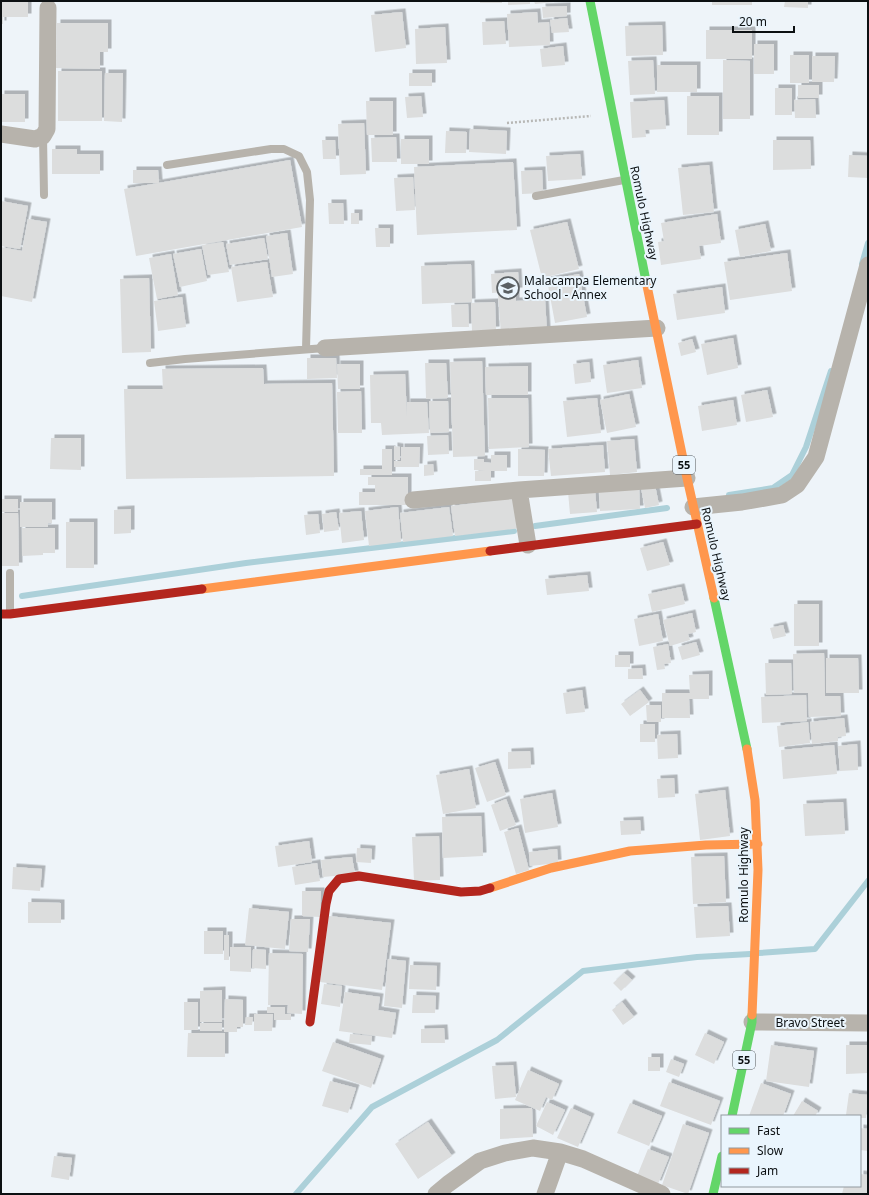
<svg xmlns="http://www.w3.org/2000/svg" width="869" height="1195" viewBox="0 0 869 1195" font-family="'Noto Sans',sans-serif">
<style>
.lines{fill:none;stroke-linecap:round;stroke-linejoin:round}
.stream{stroke:#acd0d9;stroke-width:6}
.building{fill:#dcdddd;filter:url(#shadow)}
.path{stroke:#b8b8b6;stroke-width:2.5;stroke-dasharray:2 2;stroke-linecap:butt}
.lane{stroke:#b7b3ac;stroke-width:8}
.street{stroke:#b7b3ac;stroke-width:17}
.fast{stroke:#63d668;stroke-width:9}
.slow{stroke:#ff974d;stroke-width:9}
.jam{stroke:#b3261e;stroke-width:9}
.labels{text-anchor:middle;stroke-width:4;stroke-linejoin:round;paint-order:stroke}
.shield{fill:#eaf5fd;stroke:#4f5558;stroke-width:1}
.shield-label{font-size:11px;font-weight:bold;fill:#0c1012}
.street-label{font-size:12px;fill:#0c1012;stroke:#eaf5fd}
.poi-label{font-size:12px;fill:#0c1012;stroke:#eaf5fd;text-anchor:start}
</style>
<defs>
<filter id="shadow"><feDropShadow dx="3.5" dy="-3.5" stdDeviation="0" flood-color="#0004"/></filter>
</defs>
<rect width="100%" height="100%" fill="#eef4f9"/>
<g class="lines">
<path class="stream" d="M862,264l6,-21
M729,495l44,-7 19,-13 14,-28 25,-76
M535,526l132,-18
M22,596l224,-33 268,-32
M759,953l56,-4 53,-68
M296,1194l76,-87 125,-67 86,-69 114,-14 53,-3"/>
</g>
<path class="building" d="M1,1h27v16h-25v7h-2z
M480,1h22v2h-22z
M508,1h22v3l-22,1z
M534,1h20v1l-19,2z
M712,1h40v4h-40z
M785,1h23v7l-24,-1z
M567,6v10l-24,2 -1,-11z
M402,12l4,36 -31,4 -4,-37z
M537,12l1,11 11,-1 1,23 -41,2 -2,-33z
M567,18l2,14 -17,1 -2,-13z
M504,21l2,23 -23,1 -1,-23z
M57,23h51v29h-8v17l-44,-1z
M662,25l1,30 -37,1 -1,-30z
M445,27l2,36 -31,1 -1,-35z
M706,30h46v29h-46z
M754,44h20v30h-20z
M563,46l2,19 -23,2 -2,-18z
M790,55h19v28h-19z
M812,56h23l-1,26h-22z
M653,60l2,34 -25,1 -2,-34z
M723,60l27,1v58h-27z
M657,65h40v27h-40z
M58,71h44v50h-44z
M105,73h18l-1,49 -18,-1z
M409,73h23v13h-23z
M798,85h21v13h-21z
M775,88h17v27h-17z
M1,94h24v28h-24z
M421,96l2,21 -16,1 -2,-21z
M687,96h32v39h-32z
M815,99l1,19h-21l-1,-18z
M664,100l2,29 -21,1 1,7 -14,1 -2,-36z
M366,101h27v34h-26z
M364,123l2,51 -26,1 -2,-51z
M470,129l37,2 -1,23 -37,-2z
M446,131l21,1 -1,21h-21z
M396,137l1,25h-25l-1,-24z
M401,139h28v25h-28z
M322,140h13l1,19h-13z
M773,140h37l1,29 -38,1z
M52,149h25v5h23v20h-48z
M580,154l2,25 -34,2 -2,-25z
M849,155l19,1v22l-20,-1z
M290,160l12,67 -166,29 -12,-67z
M513,162l4,68 -100,5 -3,-68z
M709,165l5,47 -31,3 -5,-47z
M133,170h25l1,13h-26z
M542,170l1,23 -21,1 -1,-23z
M413,177l2,33 -19,1 -2,-33z
M1,201l27,5 -8,43 -19,-3z
M328,203h15l1,21h-15z
M351,213h8v11h-8z
M717,214l4,29 -22,3 2,13 -40,6 -3,-23 6,-1 -3,-18z
M28,219l19,3 -15,80 -31,-6v-49l21,4z
M567,222l12,47 -37,9 -12,-48z
M765,224l6,27 -31,6 -5,-27z
M375,228h15v19h-14z
M287,233l6,41 -21,3 -6,-41z
M264,238l4,21 -38,6 -4,-21z
M223,242l6,30 -21,3 -6,-30z
M201,249l6,32 -27,6 -7,-33z
M787,253l5,38 -62,9 -6,-38z
M171,254l7,41 -21,4 -8,-41z
M267,262l6,35 -36,5 -6,-35z
M471,264l1,38 -50,2 -1,-38z
M518,272l1,19 -27,2 -1,-19z
M579,274l8,43 -32,6 -8,-43z
M149,278l2,74 -29,1 -2,-74z
M722,287l3,26 -48,7 -4,-26z
M516,293v8l29,-1 2,31 -46,3 -3,-40z
M182,297l4,30 -28,4 -4,-30z
M495,302l1,28 -24,1 -1,-28z
M468,304l1,23h-17l-1,-22z
M733,338l5,30 -31,7 -6,-31z
M692,339l4,13 -15,4 -3,-13z
M307,358h29l1,20 -30,1z
M638,360l4,28 -35,5 -4,-28z
M482,361l3,95 -32,1 -3,-95z
M589,362l2,20 -16,2 -2,-20z
M425,363h21l2,35 -22,1z
M337,364h23v25h-22z
M528,366v29h-42l-1,-28z
M263,368l1,16 68,-1 2,93 -208,3 -2,-90h39l-1,-20z
M405,374l2,43v-15h20l2,31 -47,2 -1,-12h-10l-1,-48z
M767,390l6,27 -27,5 -5,-27z
M361,391l1,42h-24l-1,-41z
M629,394l7,33 -29,6 -7,-33z
M488,398h40l1,49 -40,2z
M597,398l4,35 -34,4 -4,-36z
M733,400l4,25 -35,6 -4,-25z
M429,401h19l1,31 -19,1z
M448,435l1,19 -21,1 -1,-19z
M51,438h30v32l-31,-1z
M634,439l3,33 -27,3 -3,-34z
M603,445l2,27 -54,4 -3,-27z
M394,446l6,1v13h-6z
M401,447h19l-1,20h-25v-6h7z
M382,449h10v26h-32v-6h22z
M518,449l27,1 -1,26h-26z
M491,455h16v16h-16z
M474,459h10v3l7,1v18h-16v-10l10,-1h-11z
M433,464l1,11 -10,1v-11z
M368,477h40v28h-49v-13h16v-7h-7z
M639,485l1,24 -40,2 -1,-24z
M655,485l4,20 -14,3 -4,-20z
M595,490l2,22 -27,2 -2,-22z
M517,498l4,30 -66,8 -4,-30z
M1,499h17v13h-17z
M20,502h32v21h-4v4h-28z
M398,507l3,35 -32,4 -4,-35z
M449,507l4,29 -50,6 -3,-29z
M131,509v24l-17,1v-24z
M361,511l3,29 -22,3 -3,-30z
M336,512l3,18 -15,2 -2,-18z
M1,513h17l1,53h-18z
M318,514l2,19 -14,2 -2,-20z
M66,522h28v46h-28z
M22,528h33v25h-12v2l-21,1z
M663,542l7,23 -23,6 -7,-23z
M587,575l2,16 -42,4 -2,-16z
M681,587l4,17 -33,8 -4,-18z
M794,604h25v42h-25z
M692,613l4,19 -8,2 2,6 -20,6 -7,-26z
M658,614l5,27 -24,5 -5,-27z
M783,625l3,11 -13,3 -3,-11z
M696,642l4,13 -18,5 -4,-13z
M668,644l3,19 -7,1 1,5 -8,1 -4,-23z
M824,653l1,43h15l1,20 -32,1 -1,-24h-14l-1,-39z
M615,655h15v12h-15z
M826,658h32l1,35h-33z
M765,663h26l1,31 -26,1z
M642,668l1,11h-15v-10z
M709,674v25h-20l1,19h-28v-25h28l-1,-18z
M582,690l3,22 -19,2 -3,-21z
M640,690l9,12 -19,14 -9,-12z
M806,695l1,26 -45,2 -1,-26z
M646,705h15v17h-14z
M844,718l2,18 -8,1v4l-26,3 -2,-22z
M808,722l2,21 -31,4 -2,-21z
M640,724h15v18h-15z
M677,734l1,24 -20,1 -1,-24z
M857,744l1,26 -18,1 -2,-25z
M834,745l3,29 -54,5 -2,-29z
M530,751l1,17 -23,1v-17z
M495,762l11,33 -19,7 -12,-34z
M469,769l7,39 -33,6 -7,-39z
M674,778l1,19 -17,1 -1,-19z
M725,790l5,46 -30,4 -5,-46z
M552,793l6,34 -33,6 -5,-34z
M506,799l10,26 -16,6 -9,-26z
M843,802l2,32 -40,2 -2,-32z
M481,816l2,40 -40,2 -1,-41z
M640,820l1,14 -20,1 -1,-14z
M518,828l11,42 -13,4 -12,-42z
M439,836l1,44 -26,1 -2,-44z
M309,841l3,21 -34,5 -3,-21z
M357,848l15,1 -1,14 -15,-1z
M557,849l1,14 -28,3 -1,-14z
M724,856l2,46 -33,2 -2,-47z
M352,857l3,17 -32,3 -2,-17z
M317,863l3,18 -25,4 -3,-18z
M13,867l29,2 -2,22 -28,-2z
M302,891h19l-1,26 -18,-1z
M28,902l33,1v20h-33z
M728,906l2,30 -34,2 -2,-31z
M249,908l40,4 -4,37 -40,-4z
M329,916l62,7 -9,67 -62,-8z
M291,919h19l-2,33 -19,-1z
M204,931h19v23h-19z
M224,935h5v25h-5z
M230,947h21v25l-21,-1z
M253,949l13,1v19l-14,-1z
M269,953l34,1 -1,60 -15,-1 1,-8h-20z
M388,959l18,2 -4,47 -18,-2z
M410,965l27,1 -1,24 -27,-1z
M624,973l8,7 -11,11 -8,-8z
M324,984l18,2 -2,21 -19,-3z
M222,990v32h-22v-31z
M345,992l35,5 -2,13 18,3 -4,25 -53,-7z
M413,995l23,1 -1,17h-23z
M225,999l18,1v27h-19z
M184,1002h14v28h-14z
M622,1002l12,15 -11,8 -11,-15z
M267,1007h18v7h6v6h-17v-7h-7z
M254,1014h19l-1,17h-18z
M246,1017h7l-1,8h-7z
M200,1023h22v8h-22z
M224,1027h13v5h-13z
M444,1028l1,15h-24v-14z
M188,1033h37v24h-38z
M705,1033l19,9 -10,22 -19,-9z
M350,1034l22,2 -1,9 -22,-2z
M333,1042l48,17 -10,29 -49,-17z
M771,1045l43,6 -5,36 -43,-6z
M846,1045h22v28l-22,1z
M648,1057h12v14h-12z
M671,1059l13,5 -5,13 -13,-5z
M513,1065l3,32 -21,2 -3,-33z
M528,1070l31,14 -7,16 -6,-3 -6,14 -25,-11z
M330,1081l26,7 -8,25 -26,-7z
M669,1082l51,19 -9,24 -51,-19z
M761,1083l30,11 -8,22h-34z
M849,1093l19,2 -2,23h-6v-2l-14,-1z
M802,1101l16,10 -3,5h-22z
M547,1102l18,8 -12,25 -17,-9z
M630,1103l32,13 -13,30 -32,-13z
M532,1108l1,29 -33,2v-30z
M571,1108l20,9 -13,30 -21,-9z
M428,1122l24,34 -34,23 -23,-35z
M683,1124l26,9 -21,61 -26,-9z
M860,1128l8,1v22l-8,-1z
M648,1149l21,8 -11,27 -21,-8z
M54,1156l18,2 -3,22 -18,-3z
M860,1174l8,1v19h-26l2,-8h16z"/>
<g class="lines">
<path class="path" d="M507,123l84,-7"/>
<path class="lane" d="M43,136l1,59
M167,165l104,-16h13l15,7 8,16 3,28 -4,149
M536,196l88,-16
M150,363l35,-4 140,-11
M10,573v40"/>
<path class="street" d="M1,134l34,5 8,-3 4,-7 1,-121
M325,348l332,-20
M519,490l168,-12
M413,500l106,-10 9,55
M693,507l49,-5 40,-7 15,-10 19,-28 52,-192
M752,1022l116,1
M436,1194l12,-10 32,-23 25,-8 28,-5 27,4 23,7 79,35
M545,1194l15,-42"/>
<path class="fast" d="M590,1l56,280
M714,598l33,151
M732,1116l20,-94v-7
M713,1194l9,-38"/>
<path class="slow" d="M646,281l41,197 27,120
M202,589l288,-38
M747,749l8,51 3,70 -6,145
M490,888l61,-20 79,-17 76,-6 52,-1"/>
<path class="jam" d="M490,551l207,-27
M1,614h9l192,-25
M310,1022l16,-118 3,-13 10,-12 20,-3 102,16 19,-1 10,-3"/>
</g>
<defs>
<g id="school-ring" transform="scale(1.15)"><circle r="9.5" fill="#eaf5fd" stroke="#5b6063" stroke-width="1.5"/><path d="M0-5L7-2L0 1L-7-2ZM-4 1L0 2.5L4 1V4Q0 6-4 4Z" fill="#5b6063"/></g>
</defs>
<g fill-rule="evenodd">
<use href="#school-ring" x="508" y="288"/>
</g>
<g class="labels">
<g class="shield">
<rect x="673" y="456" width="22" height="18" rx="3"/>
<rect x="733" y="1051" width="22" height="18" rx="3"/>
</g>
<g class="shield-label">
<text x="684" y="469">55</text>
<text x="744" y="1064">55</text>
</g>
<g class="street-label">
<text transform="translate(644 213) rotate(78)" y="4">Romulo Highway</text>
<text transform="translate(716 554) rotate(77)" y="4">Romulo Highway</text>
<text transform="translate(744 875) rotate(-90)" y="4">Romulo Highway</text>
<text x="810" y="1027">Bravo Street</text>
</g>
<g class="poi-label">
<text x="524" y="285">Malacampa Elementary<tspan x="524" dy="14">School - Annex</tspan></text>
</g>
</g>
<rect width="869" height="1195" fill="none" stroke="#0c1012" stroke-width="4"/>
<rect x="721" y="1115" width="140" height="72" fill="#eaf5fd" stroke="#91999f"/>
<rect x="729" y="1128" width="20" height="6" fill="#63d668" stroke="#91999f"/>
<text x="757" y="1135" font-size="12" fill="#0c1012">Fast</text>
<rect x="729" y="1148" width="20" height="6" fill="#ff974d" stroke="#91999f"/>
<text x="757" y="1155" font-size="12" fill="#0c1012">Slow</text>
<rect x="729" y="1168" width="20" height="6" fill="#b3261e" stroke="#91999f"/>
<text x="757" y="1175" font-size="12" fill="#0c1012">Jam</text>
<path d="M733 26v6h61v-6" fill="none" stroke="#0c1012" stroke-width="2"/>
<text x="739" y="26" font-size="12" fill="#0c1012" stroke="#eaf5fd" stroke-width="3" paint-order="stroke">20 m</text>
</svg>
